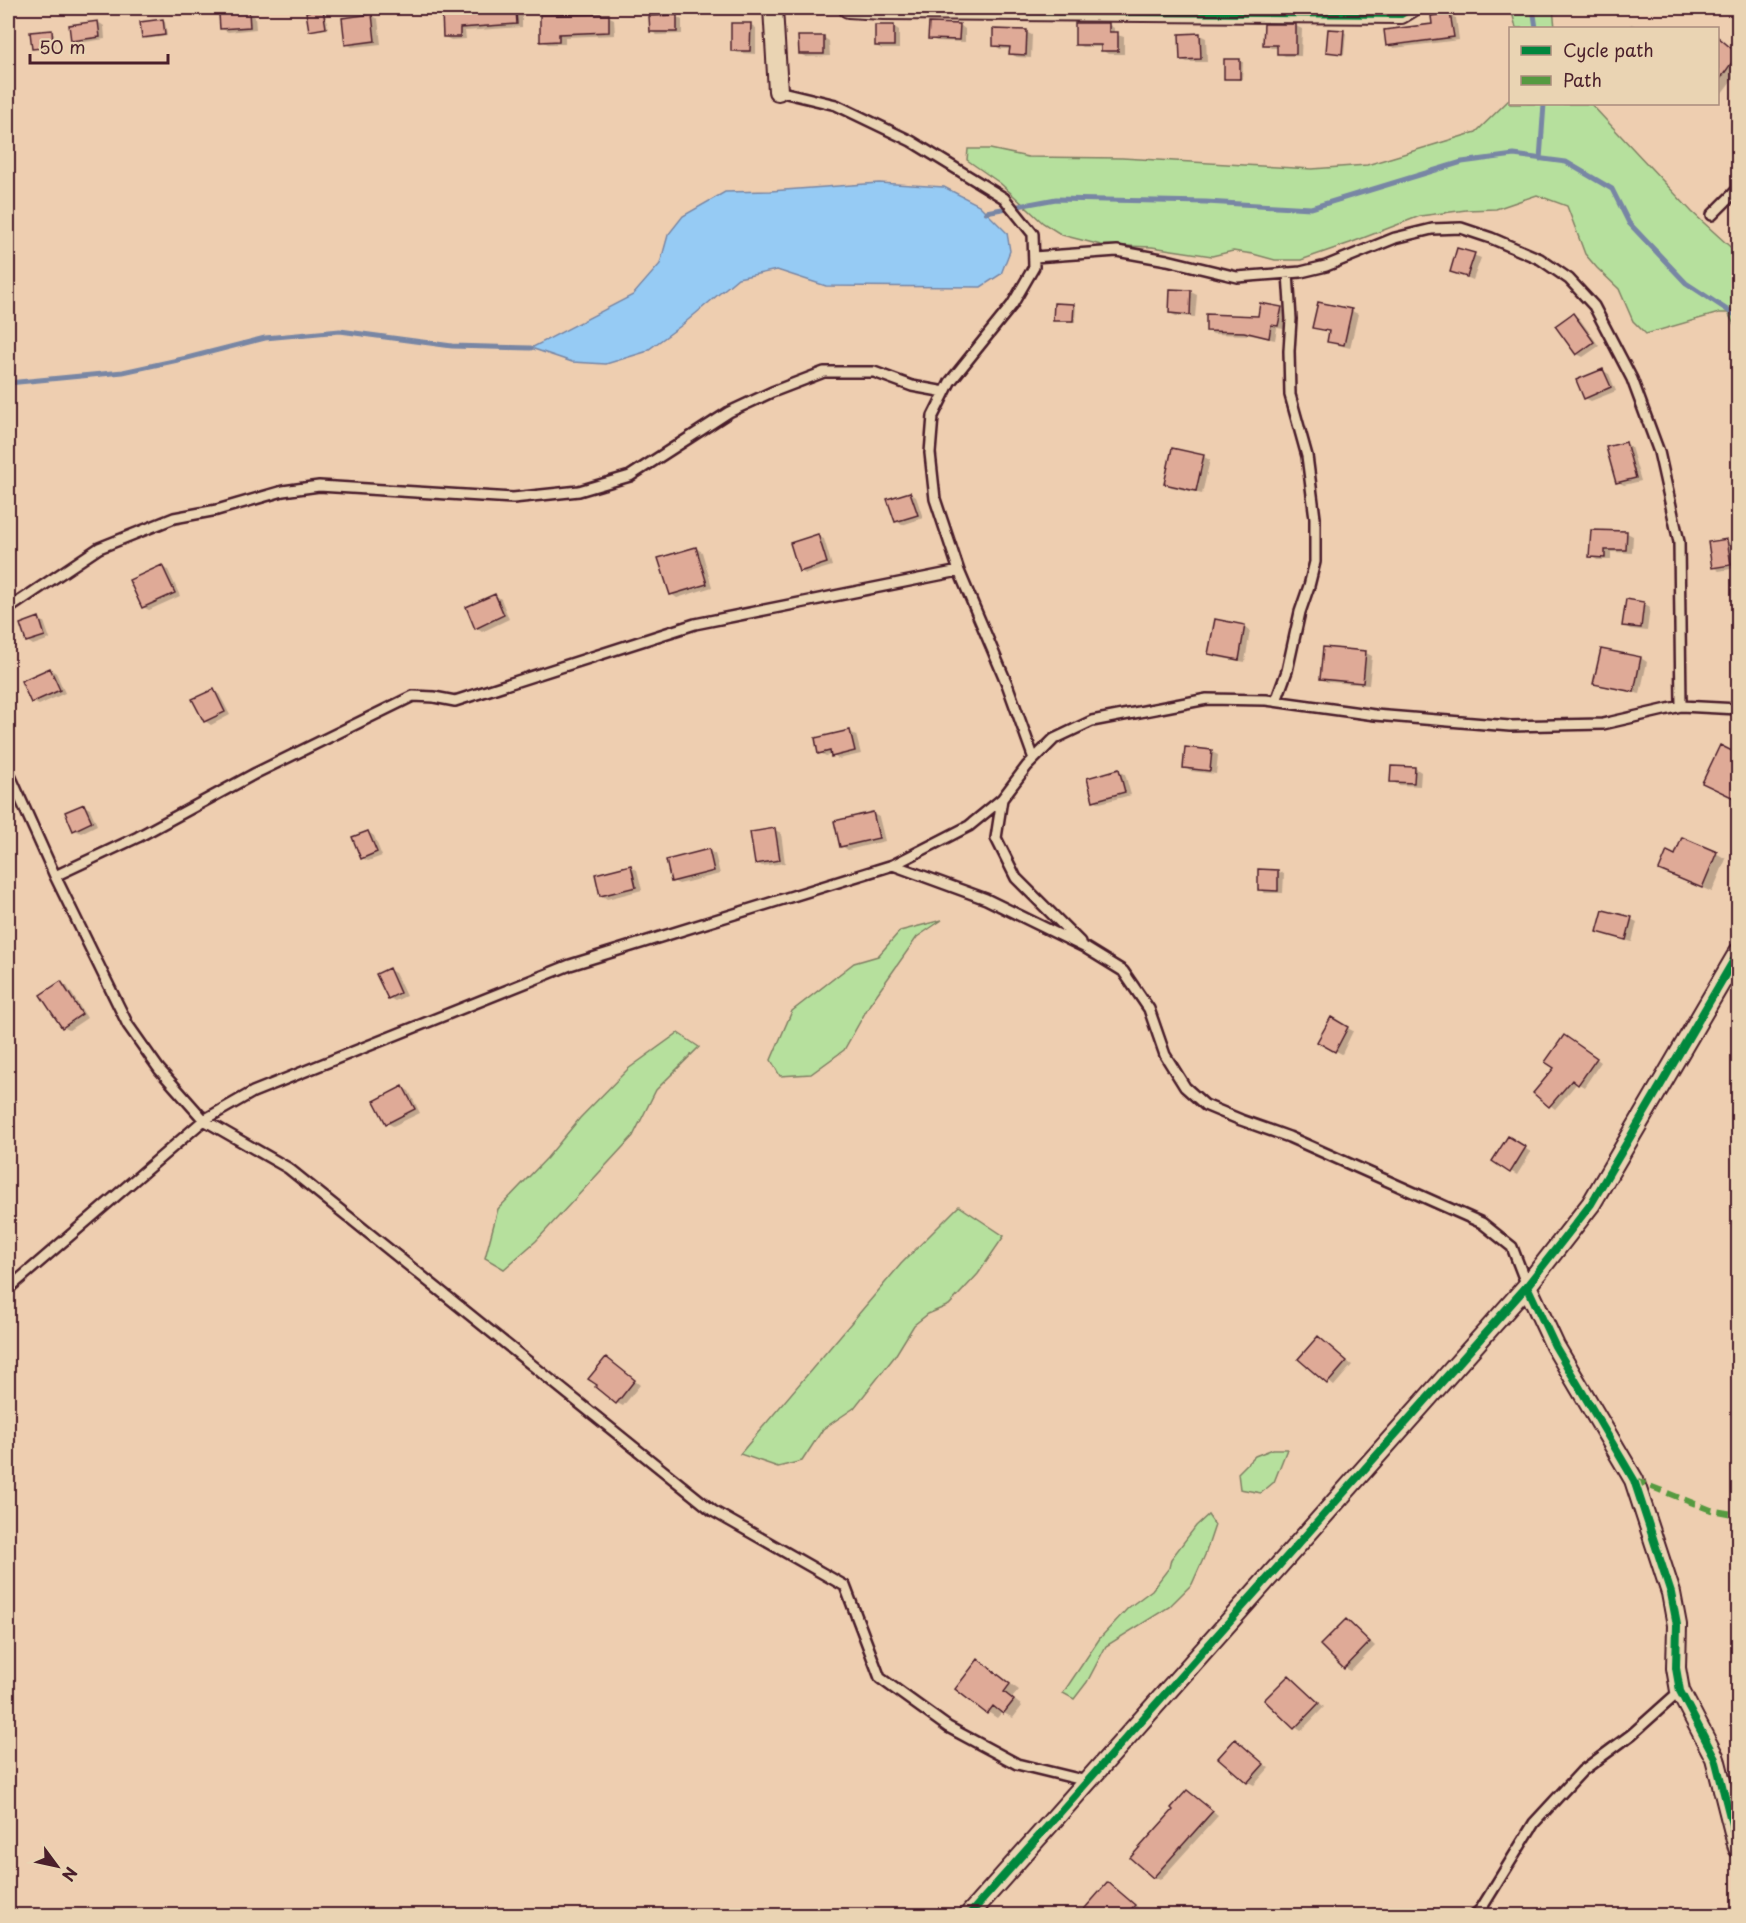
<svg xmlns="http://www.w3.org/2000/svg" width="1746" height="1923" viewBox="0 0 1746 1923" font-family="'Playpen Sans',sans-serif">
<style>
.green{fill:#b6e09d;stroke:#808064;stroke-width:1.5}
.water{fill:#96cbf4;stroke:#7886a4;stroke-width:1.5}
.shadow{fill:#0003}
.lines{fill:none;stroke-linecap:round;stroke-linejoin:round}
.stream{stroke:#7886a4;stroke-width:5}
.building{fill:#dfaa97;stroke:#4a1f2b;stroke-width:1.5}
.lane-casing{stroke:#4a1f2b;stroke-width:14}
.street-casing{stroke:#4a1f2b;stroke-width:22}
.lane{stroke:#ead4b3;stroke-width:9}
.street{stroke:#ead4b3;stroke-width:18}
.quiet{stroke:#559a41;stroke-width:6;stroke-dasharray:12 6;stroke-linecap:butt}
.cycleway-casing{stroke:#ead4b3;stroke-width:11}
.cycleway{stroke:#00873e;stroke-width:8}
</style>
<rect width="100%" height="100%" fill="#eeceb0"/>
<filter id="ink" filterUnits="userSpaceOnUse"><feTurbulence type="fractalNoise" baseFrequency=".0167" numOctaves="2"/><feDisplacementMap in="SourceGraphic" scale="12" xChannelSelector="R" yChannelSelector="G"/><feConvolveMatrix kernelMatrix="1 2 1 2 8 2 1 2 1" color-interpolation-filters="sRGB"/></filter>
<g filter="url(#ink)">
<path class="green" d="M1511,8h42l2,20h-39z
M1510,99v5h81l101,108 46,42v78l-10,-19h-9l-73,21 -13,-13 -14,-32 -22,-21 -12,-14 -18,-48 -30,-11 -41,14 -30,1 -46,6 -70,27 -49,17h-26l-22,-6 -20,-3 -21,5 -60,-9 -51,-2 -39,-10 -19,-12 -43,-40 -33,-23 1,-11h22l38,8 94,1 190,11 55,-4 109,-33z
M942,920l-25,17 -47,67 -26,46 -33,24 -31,2 -9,-16 21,-49 62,-48 24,-7 22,-25z
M678,1033l21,14 -43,43 -23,46 -97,105 -32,28 -19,-11 13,-49 49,-51 33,-40 48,-49z
M959,1206l45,30 -26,38 -29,31 -21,9 -14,11 -19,31 -41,52 -31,21 -21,32 -24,6 -38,-13 161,-190z
M1273,1449h14l-13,33 -13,11 -21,-4 -2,-16 17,-17z
M1208,1515l7,10 -10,30 -13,29 -23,23 -63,39 -19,36 -13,17 -11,-6 37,-55 28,-30 24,-18 17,-22 2,-9 25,-33z"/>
<path class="water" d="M879,183l65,4 35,18 28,28 3,18 -9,23 -20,13 -155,-1 -49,-16 -39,8 -56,47 -37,27 -39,12 -34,-2 -41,-14 102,-53 27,-31 8,-29 15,-19 42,-24 46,-1z"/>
<path class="shadow" d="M323,11l2,1 3,17 -15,2 -3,-1z
M516,11l6,4v12l-57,4 1,8 -15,1 -6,-3 -1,-23z
M249,13l6,4 1,12 -28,3 -6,-3z
M1450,15l6,3 3,22 -65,8 -6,-3 46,-19z
M372,16l6,3 3,25 -29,3 -6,-3z
M608,16l6,3 1,16 -50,2v7h-17l-6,-3v-24z
M676,17l6,3v14l-25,1 -6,-4z
M163,21l2,1 2,14 -21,3 -2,-2z
M98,22l6,4 1,13 -26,4 -6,-3z
M750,24l6,4v26l-18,-1 -6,-3z
M1108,24l6,4v6l10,3v17h-16l-6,-4v-3h-20l-6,-3z
M1631,24l10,4h-12z
M960,25l5,4v13l-29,-1 -6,-3z
M893,26l6,4v19h-17l-6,-3z
M1296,26l6,3 -1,27h-16l-6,-3v-5h-8l-6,-3z
M51,32l3,1 1,14 -19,2 -3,-1z
M1026,32l6,3 -1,23 -14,-1 -6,-3v-5h-11l-6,-4z
M1343,32l3,1 -2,21 -16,-2z
M1200,35l6,3 1,24h-20l-6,-3z
M823,37l6,4 1,15 -24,1 -6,-3z
M1718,40l20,14v18l-20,26z
M1225,61l18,1 -1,18 -17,-2z
M1458,249l23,9 -8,22 -22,-9z
M1191,292l6,3 -2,22 -19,-1 -6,-3z
M1073,305l3,2 -1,15 -20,-2z
M1281,309l6,3 -3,17 -7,-1 -2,12 -24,-5 -38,-1 -6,-4 52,-13z
M1352,311l6,3 -8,34 -16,-4 -6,-3 2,-9 -16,-5z
M1573,315l6,3 20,28 -16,11 -6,-3z
M1603,371l6,3 7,17 -25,10 -6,-3z
M1625,443l6,4 10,34 -17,4 -6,-3z
M1204,457l6,3 -8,34 -31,-7 -6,-4z
M910,493l6,4 7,21 -21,7 -6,-4z
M1592,531l35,2 6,3 -1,17 -21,-1v8h-14l-6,-4z
M818,536l6,3 8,27 -26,8 -6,-3z
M1726,541l6,3 4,24 -17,3 -6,-4z
M696,548l6,4 10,35 -35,11 -6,-4z
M162,567l6,3 12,26 -31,14 -6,-3z
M495,595l6,4 8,20 -27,13 -6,-4z
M1644,603l6,4 -3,24 -17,-2 -6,-4z
M38,619l6,3 6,17 -17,6 -6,-4z
M1244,626l6,4 -5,32 -30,-5 -5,-4z
M1366,653l6,3 -3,29 -42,-3 -6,-4z
M1641,658l6,4 -7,32 -39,-8 -6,-3z
M50,669l6,4 9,20 -26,12 -6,-3z
M213,691l6,3 11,21 -19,10 -6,-4z
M850,732l6,3 5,19 -23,5 -6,-4 -6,1 -6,-3z
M1186,749l26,3 6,3 -2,19 -26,-3 -6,-4z
M1415,768l6,4 -1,14 -22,-1 -6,-4z
M1119,771l6,3 6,21 -31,8 -6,-3z
M84,806l6,3 7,16 -16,8 -6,-3z
M873,814l6,3 6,24 -37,9 -6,-4z
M775,830l6,3 4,30 -23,3 -6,-3z
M368,832l6,4 8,20 -14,5 -6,-3z
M709,851l6,3 5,20 -41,10 -6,-3z
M1716,853l10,6 -14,33 -51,-22 15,-13z
M631,867l6,3 5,20 -35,9 -6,-4z
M1278,871l6,3 -1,19h-18l-6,-4z
M1631,919l6,3 -5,20 -27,-8 -6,-3z
M389,970l6,3 11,23 -11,5 -6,-3z
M61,983l6,3 20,32 -18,12 -6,-3z
M1331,1019l22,12 -11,23 -23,-12z
M1570,1040l31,22 -17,25 -7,-4 -22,26 -20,-16 21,-25z
M403,1088l6,3 11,22 -27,13 -6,-3z
M1508,1138l23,14 -14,23 -23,-14z
M1318,1338l34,27 -18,21 -34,-27z
M612,1362l28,23 -17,21 -6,-3z
M1346,1621l6,3 23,22 -24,25 -6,-3z
M979,1661l40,29 -7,8 10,8 -9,12 -11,-6 -5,6 -9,-6z
M1289,1676l6,4 29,27 -23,24 -6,-4z
M1235,1741l34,27 -15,17 -6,-3z
M1188,1791l30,25 -58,64 -6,-3 21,-67z
M1108,1883l32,26 -6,7h-49z"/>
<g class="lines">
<path class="stream" d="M1533,8l3,20
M1540,159l4,-55
M986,212l70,-13 150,3 105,6 151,-46 52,-7 52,7 46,27 17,34 57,60 52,34
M8,383l115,-11 64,-14 78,-20 75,-7 112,15 79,2"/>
</g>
<path class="building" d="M323,9l3,19 -17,3 -3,-19z
M516,10l1,14 -57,4v9h-17l-1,-25h17v1z
M249,12l1,15 -30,2 -1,-15z
M1450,13l4,24 -68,9 -2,-16 48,-6 -1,-8z
M372,14l3,27 -30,4 -3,-27z
M609,14v18l-50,2v7l-19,1v-27z
M677,15v17h-27l-1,-16z
M163,19l2,16 -23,3 -2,-16z
M98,21l2,16 -29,4 -2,-16z
M731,23h20l-1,28h-19z
M929,23l31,1 -1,16 -31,-1z
M1075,23h34v9h9v19h-17v-6h-26z
M1264,24h32v30h-19v-9h-14z
M875,25h19v21h-19z
M993,29l34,1 -1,25 -17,-1 1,-7 -17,-1z
M1328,29l16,1 -2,24 -16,-2z
M52,30l1,17 -21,2 -2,-17z
M1200,33l1,26 -21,1 -1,-26z
M798,36h26v18h-25z
M1718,37l20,17 -20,28z
M1224,59h16v20h-16z
M1457,248l18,5 -8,24 -17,-5z
M1170,289l21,1 -1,25 -21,-2z
M1318,302l34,7 -8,36 -17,-3 2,-11 -17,-3z
M1054,303l20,1 -1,17h-20z
M1260,303l22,4 -4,19 -7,-1 -2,13 -25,-6 -38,-1v-17l52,2z
M1573,313l21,29 -18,13 -21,-29z
M1603,369l8,18 -27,12 -8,-19z
M1626,442l10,36 -20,5 -10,-36z
M1172,448l32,7 -8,36 -32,-7z
M910,492l8,23 -23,7 -8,-23z
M1591,530l36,1 -1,19h-21v8l-16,-1z
M818,534l9,29 -28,9 -9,-29z
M1727,539l4,26 -19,3 -4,-26z
M696,547l11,37 -37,11 -12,-37z
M162,565l13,28 -33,15 -13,-28z
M495,594l9,21 -29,14 -9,-22z
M1626,599l18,3 -3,26 -19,-2z
M39,617l6,19 -19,6 -6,-18z
M1215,619l30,6 -6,35 -31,-6z
M1323,647l43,4 -3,32 -43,-4z
M1601,649l40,8 -7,35 -41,-8z
M50,668l10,22 -29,13 -10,-22z
M214,689l11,23 -21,10 -12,-23z
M850,730l5,21 -24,6 -1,-6 -12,3 -3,-16z
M1720,745l18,9v46l-36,-17z
M1185,747l27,3 -2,21 -27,-3z
M1391,766l24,1 -1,16 -24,-1z
M1119,769l6,23 -32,9 -6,-23z
M84,804l8,18 -19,9 -8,-19z
M873,812l6,26 -39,9 -6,-26z
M775,828l5,32 -25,4 -5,-32z
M368,831l9,21 -16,7 -9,-22z
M1682,837l35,15 -15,36 -43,-18 8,-19 8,4z
M709,849l5,22 -43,11 -5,-22z
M631,865l5,22 -36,9 -5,-22z
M1258,869l20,1v21l-20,-1z
M1603,910l29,7 -6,23 -29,-8z
M389,968l11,25 -12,6 -12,-25z
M61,981l21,33 -20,14 -22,-33z
M1331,1017l17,10 -13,25 -18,-10z
M1564,1035l33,23 -19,27 -6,-5 -23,27 -16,-14 21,-25 -9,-6z
M403,1086l12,23 -29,15 -12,-23z
M1508,1136l18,11 -16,26 -18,-12z
M1318,1336l29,25 -20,23 -29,-25z
M606,1357l29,23 -19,24 -21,-17 2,-2 -9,-6z
M1346,1619l24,23 -26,27 -24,-24z
M978,1659l32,25 -6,8 10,8 -11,14 -10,-8 -6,8 -32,-25z
M1289,1675l30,28 -25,26 -30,-29z
M1235,1739l29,25 -17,19 -29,-25z
M1187,1790l26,21 -60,67 -23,-20 43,-48 -2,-2z
M1108,1882l27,23 -10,11h-47z"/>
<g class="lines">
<g class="lane-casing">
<path id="lane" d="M778,91l58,14 75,36 93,57 29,36 1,33 -22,38 -62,77 -17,34 -3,37 5,46 24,72 48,113 27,75
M1712,215l26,-26
M1034,257l83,-6 50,9 70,17 64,-5 25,-6 69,-28 37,-9 29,-1 30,10 49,21 29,20 25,27 38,73 27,73 20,90 2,164
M8,609l91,-61 75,-30 43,-8 66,-19 36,-5 194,12 66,-7 51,-15 99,-64 43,-20 52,-20h50l38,14 33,6
M1276,701l11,-30 13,-59 9,-26 6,-24v-44l-8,-62 -17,-61 -1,-44 2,-32 -3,-46
M8,771l47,105 73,149 31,44 45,51 84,48 425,343 132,75 35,92 68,49 69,37 70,17
M1002,799l-6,39 20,40 64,64
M893,865l93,34 98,48 39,24 26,38 16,46 20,32 20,18 36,15 48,17 193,86 30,24 15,39
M55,876l83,-39 118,-64 157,-77 21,1 21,4 240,-77 264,-53
M8,1289l196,-169 49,-28 317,-127 323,-100 76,-39 33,-27 25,-33 27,-27 38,-18 115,-22 59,1 109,15 135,11 93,-2 78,-18 57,3
M1474,1916l7,-7 53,-86 48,-52 50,-37 48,-43"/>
</g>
<g class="street-casing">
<path id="street" d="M773,8l5,83
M848,8l35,2 518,4 10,-6
M1527,1286l28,60 79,134 37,113 6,32 -1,43 4,23 35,67 23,90
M968,1916l559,-630 64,-82 147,-251"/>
</g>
<use href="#lane" class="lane"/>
<use href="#street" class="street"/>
<path class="quiet" d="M1634,1480l77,30 27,5"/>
<g class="cycleway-casing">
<path id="cycleway" d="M848,8l35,2 518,4 10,-6
M1527,1286l28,60 79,134 37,113 6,32 -1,43 4,23 35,67 23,90
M968,1916l559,-630 64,-82 147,-251"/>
</g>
<use href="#cycleway" class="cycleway"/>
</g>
</g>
<rect width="1746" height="1923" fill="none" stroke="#ead4b3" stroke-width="30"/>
<rect x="15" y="15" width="1716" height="1893" fill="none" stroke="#4a1f2b" stroke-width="2" filter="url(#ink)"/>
<rect x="1509" y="27" width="210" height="78" fill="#ead4b3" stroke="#aa8c7d" stroke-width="1.5"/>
<rect x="1521" y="46" width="30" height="9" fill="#00873e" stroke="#aa8c7d" stroke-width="1.5"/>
<text x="1563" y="57" font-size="18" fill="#4a1f2b">Cycle path</text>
<rect x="1521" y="76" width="30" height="9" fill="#559a41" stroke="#aa8c7d" stroke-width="1.5"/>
<text x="1563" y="87" font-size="18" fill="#4a1f2b">Path</text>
<g transform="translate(57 1866) rotate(123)" stroke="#ead4b3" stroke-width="4.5" paint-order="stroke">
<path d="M0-4.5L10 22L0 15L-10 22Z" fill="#4a1f2b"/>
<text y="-9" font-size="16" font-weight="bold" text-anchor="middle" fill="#4a1f2b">N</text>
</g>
<path d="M30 54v9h138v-9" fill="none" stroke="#4a1f2b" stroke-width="3"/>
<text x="39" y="54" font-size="18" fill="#4a1f2b" stroke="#ead4b3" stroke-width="4.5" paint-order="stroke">50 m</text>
</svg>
